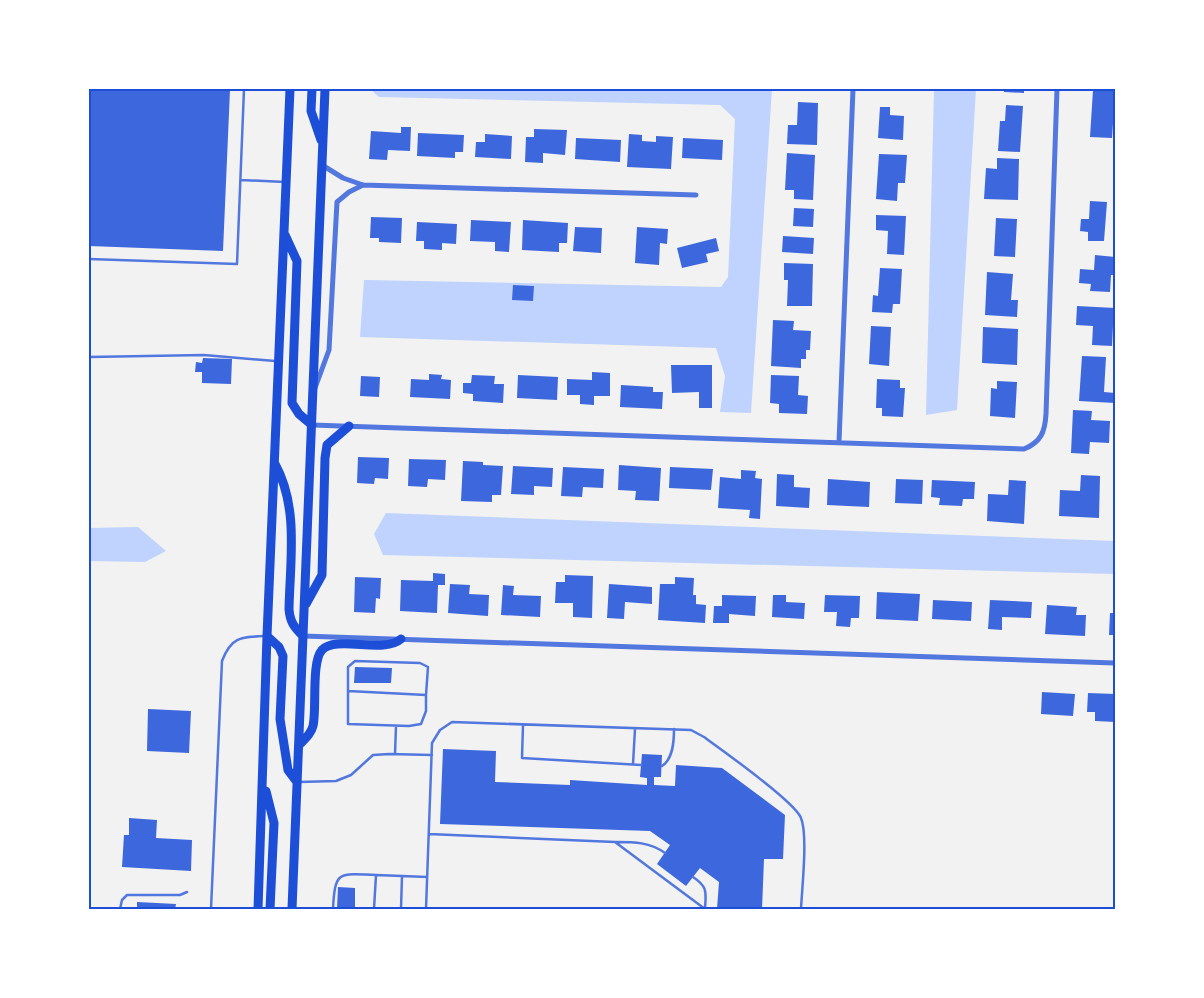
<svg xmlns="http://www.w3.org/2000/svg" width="1204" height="998" viewBox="0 0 1204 998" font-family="Rubik,sans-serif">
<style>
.water{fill:#bfd3fe}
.building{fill:#3d67dc}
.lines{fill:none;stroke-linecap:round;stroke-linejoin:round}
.service{stroke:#5277de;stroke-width:2.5}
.minor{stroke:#5277de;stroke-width:5}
.trunk{stroke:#1d4ed8;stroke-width:9}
.neatline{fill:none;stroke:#1d4ed8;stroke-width:2}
</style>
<rect width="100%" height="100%" fill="#f2f2f2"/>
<path class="water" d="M370,89h402l-21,324 -31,-1 5,-36 -9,-28 -356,-11 4,-57 357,7 7,-10 7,-158 -15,-14 -341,-8z
M934,89h42l-19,321 -31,5z
M386,513l729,28v33l-732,-19 -9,-21z
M138,527l28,24 -21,11 -56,-1v-33z"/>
<path class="building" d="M89,89l141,1 -7,161 -134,-5z
M1004,89h20v4l-20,-1z
M1093,90l22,1v18h-1l-2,29 -22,-1z
M798,102l20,1 -1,42 -30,-1 1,-19h9z
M1006,105l17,1 -3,46 -22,-1 2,-30h5z
M880,107h10v8l14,1 -1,24 -25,-2z
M401,127h10l-1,24 -22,-1 -1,10 -18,-1 2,-28 30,2z
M534,129l33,1 -2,25 -22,-2v10l-18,-1 1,-25h8z
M418,133l46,2 -1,17h-8v6l-38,-2z
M485,134l27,2 -1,23 -36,-2 1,-15h9z
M629,134l13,1v6l14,1v-6l17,1 -2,32 -44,-2z
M576,138l45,2 -1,22 -45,-3z
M683,138l40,2 -1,20 -40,-2z
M787,153l28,2 -2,45 -19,-1v-9h-9z
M879,154l28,1 -2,28h-7l-1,18 -21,-2z
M997,158l22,1 -1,41 -34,-1 2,-31 11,1z
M1090,201l17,1 -3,39h-16v-9l-8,-1 1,-12h8z
M794,208l20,1 -1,18 -20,-1z
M876,215l30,1 -2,39 -17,-1 1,-23 -12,-1z
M371,217l31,1 -1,25 -22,-1v-4h-9z
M996,218l21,1 -2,38 -21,-1z
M471,220l40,2 -2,30 -14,-1v-9l-25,-1z
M523,220l45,3 -1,20h-8v9l-37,-2z
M417,222l40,2 -1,20 -14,-1v7l-18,-1v-8h-8z
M575,227l27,1 -1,25 -28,-2z
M637,227l31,2 -1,15 -7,-1 -1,22 -24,-2z
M783,236l31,2 -1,16 -31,-2z
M716,238l3,13 -13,3 2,8 -26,6 -5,-20z
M1095,255l20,2v18h-4l-1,17 -20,-1 1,-7 -12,-1 1,-14 14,1z
M784,263l29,1 -1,42h-25l1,-26h-4z
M880,268l22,1 -2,35h-7l-1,9 -20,-1 1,-17 5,1z
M987,272l26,2 -2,26h7l-1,17 -32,-2z
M513,285l21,1 -1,15 -21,-1z
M1077,306l38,2v18h-2l-1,20 -20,-1 1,-19 -17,-1z
M773,320l21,1 -1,9 18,1 -1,19h-4v9h-5v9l-30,-2z
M871,326l20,1 -2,39 -20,-2z
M983,327l35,2 -1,36 -35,-2z
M1082,356l24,1 -2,35 11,1v10l-36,-2z
M203,358l29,1 -1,25 -29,-1v-11h-7l1,-10 6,1z
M671,365h41v43h-13v-16l-27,1z
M592,372l18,1v23h-16v9l-14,-1v-9h-13v-16l25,1z
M429,374l13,1 -1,4 10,1 -1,19 -40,-2 1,-18 18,1z
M472,375l23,1 -1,8h10l-1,19 -30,-2v-7l-10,-1v-10h8z
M518,375l40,2 -1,23 -40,-2z
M771,375l28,1 -1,19 10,1 -1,18 -28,-1v-9l-9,-1z
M361,376l19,1 -1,20 -19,-1z
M877,379l23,1v8h5l-2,29 -21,-1v-8h-6z
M997,381l20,1 -2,36 -25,-2 1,-28 6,1z
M621,385l32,2v5h10l-1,17 -42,-2z
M1073,410l19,1 -1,9 19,1 -1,22 -19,-1 -1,12 -18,-1z
M358,457l31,1 -1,21 -13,-1 -1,6 -17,-1z
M409,459l37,1 -1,20 -17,-1 -1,8 -19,-1z
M463,461l20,1v3l20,1 -2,29h-9v7l-31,-1z
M619,465l42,3 -2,33 -24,-1 1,-9 -18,-1z
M513,466l40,2 -1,19 -18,-1v9l-23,-1z
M563,467l41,2 -1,19 -20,-1 -1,10 -21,-1z
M670,467l43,2 -2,21 -42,-2z
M741,470l15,1 -1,7 7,1 -2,40 -11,-1 1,-8 -32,-2 2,-31 21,2z
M777,474l17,1v12l16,1 -1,20 -33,-2z
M1081,475l19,1 -1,42 -40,-2 1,-26 20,1z
M828,479l42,3 -1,25 -42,-2z
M896,479l27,1 -1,24 -27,-1z
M932,480l43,2 -1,17h-11l-1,7 -23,-1 1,-7 -9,-1z
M1009,480l17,1 -2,43 -37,-3 1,-27 20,1z
M433,573l12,1v11h-7l-1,28 -37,-2 1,-31 32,1z
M565,575l28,1 -1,42 -19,-1v-14h-18l1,-21h9z
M355,577l26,1 -1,21 -4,-1 -1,15 -21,-1z
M675,577l19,1 -1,17h3v9l10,1 -1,18 -47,-3 2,-36h15z
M450,584l20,1 -1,9 20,1 -1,21 -40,-3z
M609,584l43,3v17l-27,-2 -1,17 -17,-1z
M503,585l11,1 -1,9 28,1 -1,21 -39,-2z
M877,592l43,2 -2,27 -42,-2z
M722,595l34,1 -1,20 -26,-2v9h-16l1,-17h8z
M773,595h13v7l19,1 -1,16 -32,-2z
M825,595l35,1 -1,22h-8l-1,9 -14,-1 1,-14h-13z
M933,600l39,2 -1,19 -39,-2z
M990,600l42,2 -1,16 -29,-1v13l-14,-1z
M1047,605l30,2 -1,8h10l-1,21 -40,-2z
M1110,613h5v22h-6z
M355,667l37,1 -1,15h-37z
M1042,692l33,2 -2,22 -32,-2z
M1088,693l27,1v28l-20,-1v-9h-8z
M148,709l43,2 -2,42 -42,-2z
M443,749l53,2 -1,31 75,3v-5l77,5v-7l-7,-1 2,-23 20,1 -1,22h-7v8l21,1 1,-21 46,3 63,47 -2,44h-19l-2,50h-45l2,-27 -19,-14 -14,18 -29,-22 13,-19 -20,-14 -210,-7z
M129,818l28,2 -1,18 36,2 -1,31 -69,-4 2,-32h5z
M338,887l17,1v21h-18z
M137,902l39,2 -1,5h-38z"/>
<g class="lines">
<path class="service" d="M241,180l44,2
M89,259l148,5 7,-175
M89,357l115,-2 71,6
M348,691l78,4v16l-5,13 -12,2 -61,-2v-57l7,-6 65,2 8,4 -2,28
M523,725l-1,33 119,7
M395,754l1,-28
M633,764l2,-35
M662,766c11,-7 12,-24 12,-37
M299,782l37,-1 15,-6 22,-20 16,-1 43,1
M429,834l186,8 90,67
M616,842c18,0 34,0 49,11
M402,876l25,1
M693,877c15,10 13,15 12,32
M120,909l2,-9 5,-5h53l7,-3
M211,909l11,-248c9,-24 18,-24 43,-25
M333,909c2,-40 6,-35 43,-34
M374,909l2,-34 26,1 -1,33
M426,909l6,-166 8,-13 12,-8 239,8 13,7c18,13 91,65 97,81 7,17 1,70 0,91"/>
<path class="minor" d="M322,165l21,13 20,7 333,10
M315,388l14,-38 8,-148 12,-10 14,-7
M312,425l712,24c17,-7 21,-17 22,-35l11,-325
M839,442l14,-353
M303,636l812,27"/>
<path class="trunk" d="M312,89l-1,22 10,29
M285,235l12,26 -5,142 7,11 13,11
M275,464c24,43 15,97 14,145 1,13 5,18 14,27
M306,604l16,-29 3,-117 2,-13 22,-19
M267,636l12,11 4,9 -3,63 8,51 9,12
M299,745c6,-6 12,-11 14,-19 4,-17 -2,-64 9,-76 14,-15 62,4 79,-11
M266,791l8,32 -4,86
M258,909l9,-273 23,-547
M292,909l33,-820"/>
</g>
<rect width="1204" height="998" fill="none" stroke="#ffffff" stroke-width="180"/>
<rect x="90" y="90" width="1024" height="818" class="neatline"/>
</svg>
